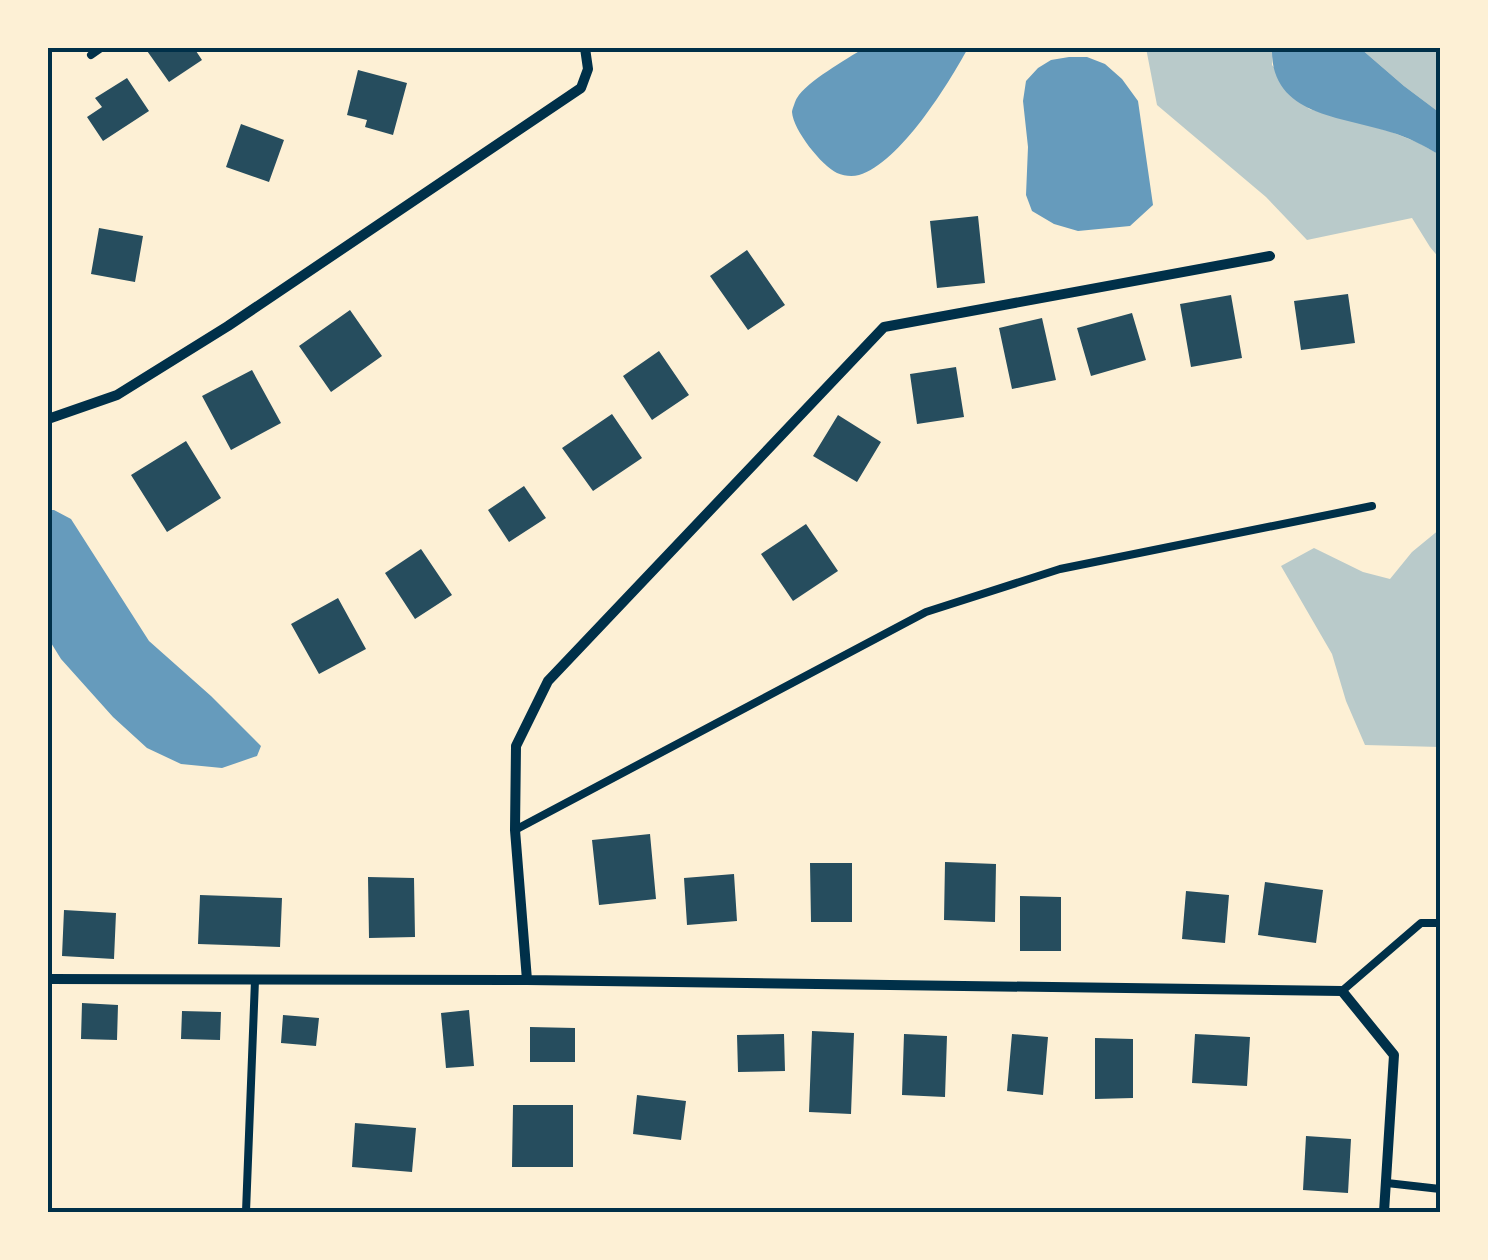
<svg xmlns="http://www.w3.org/2000/svg" width="1488" height="1260" viewBox="0 0 1488 1260" font-family="'Golos Text',sans-serif">
<style>
.green{fill:#b9caca}
.water{fill:#669bbc}
.building{fill:#264d5e}
.lines{fill:none;stroke-linecap:round;stroke-linejoin:round}
.service{stroke:#003049;stroke-width:8}
.minor{stroke:#003049;stroke-width:10}
.neatline{fill:none;stroke:#003049;stroke-width:4}
</style>
<rect width="100%" height="100%" fill="#fdf0d5"/>
<path class="green" d="M1146,48h126v17l37,44 80,22 30,12 21,12v104l-10,-12 -18,-29 -105,22 -41,-43 -109,-92z
M1360,48h80v65l-36,-27z
M1440,529v218l-75,-2 -19,-44 -14,-47 -51,-88 33,-18 49,24 27,7 22,-27z"/>
<path class="water" d="M864,48h104c-19,35 -68,115 -109,127 -7,2 -15,1 -22,-2 -15,-7 -44,-43 -45,-61 0,-2 4,-13 5,-14 9,-16 50,-39 67,-50z
M1272,48h88l44,38 36,27v42c-16,-9 -32,-18 -50,-23 -49,-16 -120,-16 -118,-84z
M1069,57h18l18,7 17,15 16,22 15,104 -23,21 -52,5 -24,-7 -22,-13 -6,-16 2,-48 -5,-46 3,-20 12,-13 13,-8z
M48,510h6l17,9 78,122 62,55 50,50 -4,10 -35,12 -41,-4 -34,-16 -34,-31 -52,-58 -13,-21z"/>
<path class="building" d="M145,48h49l8,12 -33,22z
M358,70l49,13 -14,52 -28,-8 2,-7 -20,-5z
M127,78l22,33 -46,30 -16,-24 15,-10 -7,-9z
M241,124l43,16 -15,42 -43,-15z
M978,216l7,67 -48,5 -7,-67z
M99,228l44,8 -8,46 -44,-8z
M747,250l38,55 -37,25 -38,-54z
M1348,294l7,49 -54,7 -7,-49z
M1231,295l11,63 -51,9 -11,-63z
M350,310l32,46 -51,36 -32,-46z
M1132,313l14,47 -55,16 -14,-48z
M1042,318l14,62 -44,9 -13,-61z
M659,351l30,44 -37,25 -29,-44z
M956,367l8,50 -47,7 -7,-50z
M252,370l29,53 -50,27 -29,-54z
M612,414l30,44 -49,33 -31,-43z
M838,415l43,27 -24,40 -44,-26z
M186,441l35,57 -54,34 -36,-57z
M524,486l22,32 -37,24 -21,-32z
M806,524l32,47 -45,30 -32,-47z
M421,549l31,46 -37,24 -30,-46z
M338,598l28,51 -47,25 -28,-50z
M650,834l6,65 -57,6 -7,-65z
M945,862l51,2 -1,58 -51,-2z
M810,863h42v59h-41z
M734,874l3,47 -50,4 -3,-47z
M368,877l46,1 1,59 -46,1z
M1265,882l58,8 -7,53 -58,-8z
M1186,891l43,4 -4,48 -43,-4z
M200,895l82,3 -2,49 -82,-3z
M1020,896l41,1v54h-41z
M64,910l52,3 -2,46 -52,-3z
M82,1003l36,2 -1,35 -36,-1z
M469,1010l5,56 -28,2 -5,-55z
M182,1011l39,1 -1,28 -39,-1z
M283,1015l36,3 -3,28 -35,-3z
M530,1027l45,1v34h-45z
M812,1031l42,2 -3,81 -42,-2z
M784,1034l1,37 -47,1 -1,-37z
M904,1034l43,2 -2,61 -43,-2z
M1012,1034l36,3 -5,58 -36,-4z
M1195,1034l55,3 -3,49 -55,-3z
M1095,1038l38,1v59l-38,1z
M637,1095l49,6 -5,39 -48,-6z
M513,1105h60v62h-61z
M355,1123l61,5 -4,44 -60,-5z
M1306,1136l45,3 -3,54 -45,-3z"/>
<g class="lines">
<path class="service" d="M91,55l10,-7
M515,830l411,-218 134,-43 312,-63
M1342,991l79,-68h19
M1387,1183l53,6
M246,1212l9,-232"/>
<path class="minor" d="M48,419l69,-24 111,-69 353,-238 7,-19 -3,-21
M48,979l479,1 815,11 52,64 -10,157
M527,980l-12,-150 1,-84 32,-65 336,-354 386,-71"/>
</g>
<rect width="1488" height="1260" fill="none" stroke="#fdf0d5" stroke-width="100"/>
<rect x="50" y="50" width="1388" height="1160" class="neatline"/>
</svg>
